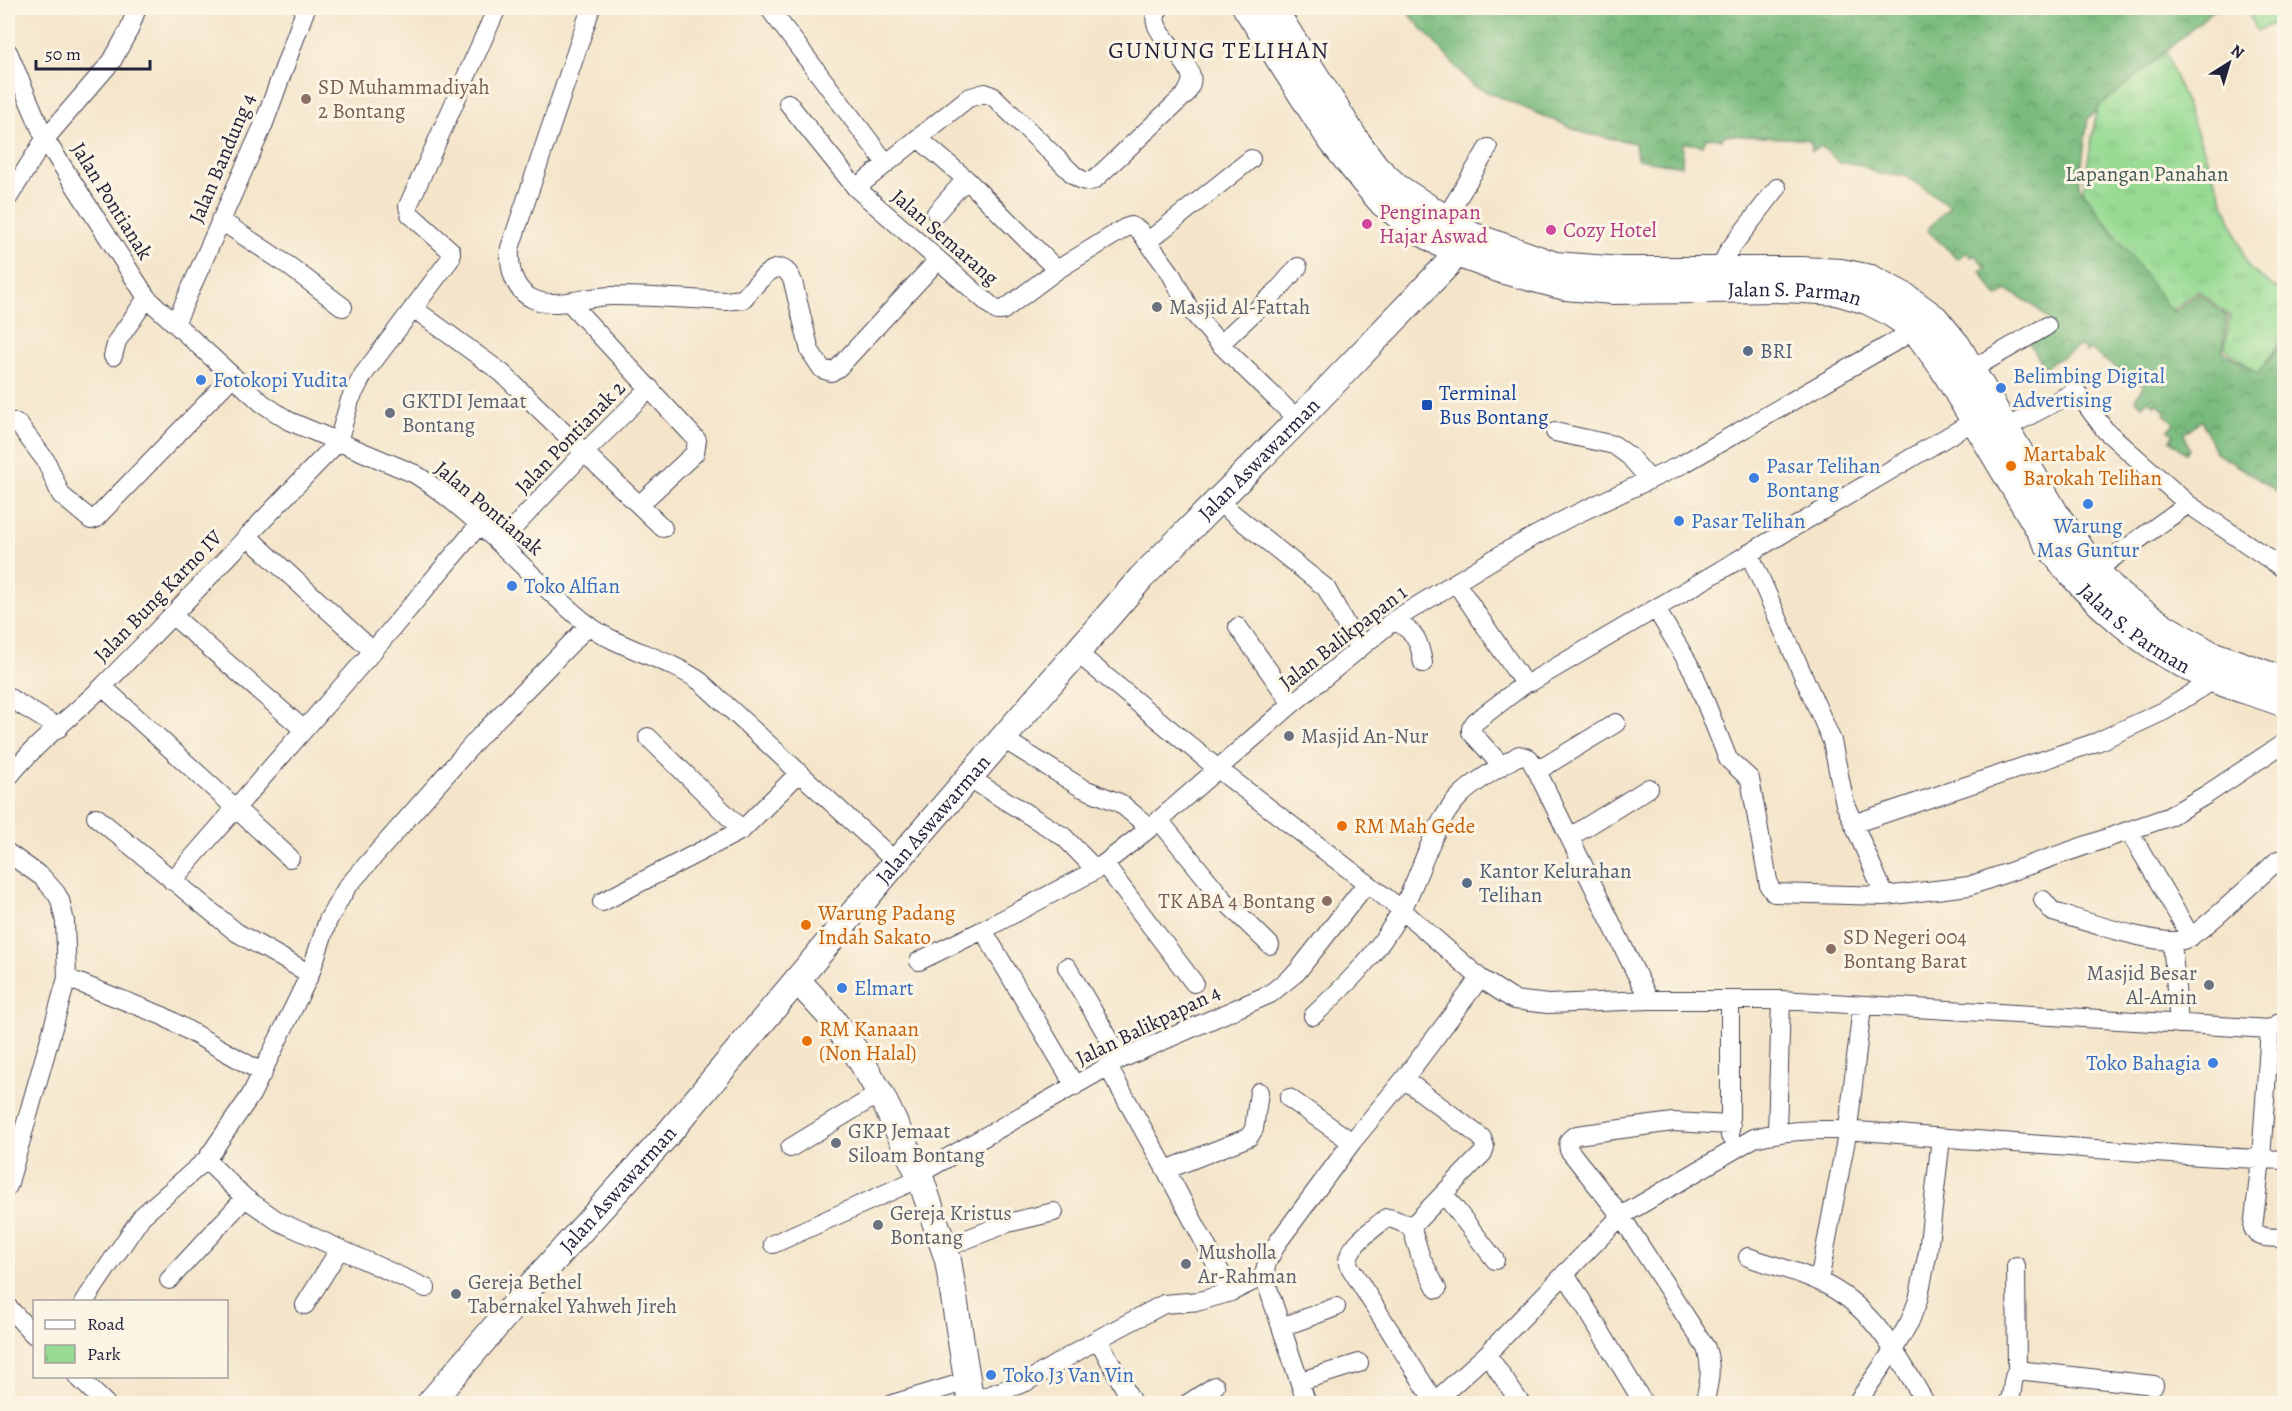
<svg xmlns="http://www.w3.org/2000/svg" width="2292" height="1411" viewBox="0 0 2292 1411" font-family="Alegreya,serif">
<style>
.grass{fill:#97db93;stroke:#5c7e67;stroke-width:1.5}
.forest{fill:url(#forest-crowns);stroke:#4e6e5c;stroke-width:1.5}
.park{fill:url(#park-tufts);stroke:#5c7e67;stroke-width:1.5}
.lines{fill:none;stroke-linecap:round;stroke-linejoin:round}
.street-casing{stroke:#423f50;stroke-width:20}
.secondary-casing{stroke:#423f50;stroke-width:28}
.street{stroke:#fff;stroke-width:18}
.secondary{stroke:#fff;stroke-width:26}
.education-dot{fill:#8d6e63;stroke:#fcf5e5;stroke-width:2}
.hotel-dot{fill:#d1479c;stroke:#fcf5e5;stroke-width:2}
.worship-dot{fill:#6b7280;stroke:#fcf5e5;stroke-width:2}
.service-dot{fill:#5c6f8a;stroke:#fcf5e5;stroke-width:2}
.shop-dot{fill:#3f7fe0;stroke:#fcf5e5;stroke-width:2}
.transit-dot{fill:#1a4fb4;stroke:#fcf5e5;stroke-width:2}
.food-dot{fill:#e8710a;stroke:#fcf5e5;stroke-width:2}
.labels{text-anchor:middle;stroke-width:6;stroke-linejoin:round;paint-order:stroke}
.education-label{font-size:21px;fill:#785e54;stroke:#fcf5e5;text-anchor:start}
.street-label{font-size:21px;fill:#22223b;stroke:#fcf5e5}
.park-label{font-size:21px;fill:#455a55;stroke:#fcf5e5}
.hotel-label{font-size:21px;fill:#b23c85;stroke:#fcf5e5;text-anchor:start}
.worship-label{font-size:21px;fill:#5b616d;stroke:#fcf5e5;text-anchor:start}
.service-label{font-size:21px;fill:#4e5e75;stroke:#fcf5e5;text-anchor:start}
.shop-label{font-size:21px;fill:#366cbe;stroke:#fcf5e5;text-anchor:start}
.transit-label{font-size:21px;fill:#164399;stroke:#fcf5e5;text-anchor:start}
.food-label{font-size:21px;fill:#c56008;stroke:#fcf5e5;text-anchor:start}
.quarter-label{font-size:24px;letter-spacing:1.5px;fill:#22223b;stroke:#fcf5e5}
</style>
<defs>
<pattern id="forest-crowns" width="20" height="18" patternUnits="userSpaceOnUse" patternTransform="scale(1.5)"><rect width="20" height="18" fill="#79bb7d"/><path d="M2 6a3 3 0 1 1 6 0M12 15a3 3 0 1 1 6 0" fill="none" stroke="#639868"/></pattern>
<pattern id="park-tufts" width="24" height="20" patternUnits="userSpaceOnUse" patternTransform="scale(1.5)"><rect width="24" height="20" fill="#97db93"/><path d="M3 7l-1-3M5 7V3M7 7l1-3M15 17l-1-3M17 17v-4M19 17l1-3" fill="none" stroke="#82bc80"/></pattern>
</defs>
<rect width="100%" height="100%" fill="#fcf5e5"/>
<filter id="ink" filterUnits="userSpaceOnUse"><feTurbulence type="fractalNoise" baseFrequency=".0167" numOctaves="2"/><feDisplacementMap in="SourceGraphic" scale="12" xChannelSelector="R" yChannelSelector="G"/><feConvolveMatrix kernelMatrix="1 2 1 2 8 2 1 2 1" color-interpolation-filters="sRGB"/></filter>
<filter id="wash" filterUnits="userSpaceOnUse"><feTurbulence type="fractalNoise" baseFrequency=".008" numOctaves="4" result="noise"/><feDisplacementMap in="SourceGraphic" scale="24" xChannelSelector="R" yChannelSelector="G"/><feGaussianBlur stdDeviation="1.35" result="paint"/><feColorMatrix in="noise" values="0 0 0 0 0 0 0 0 0 0 0 0 0 0 0 0 0 1.4 0 .05"/><feComposite in="paint" operator="in"/></filter>
<g filter="url(#wash)">
<rect width="100%" height="100%" fill="#f4e5ca"/>
<path class="grass" d="M2246,8h38v10l-27,13z"/>
<path class="forest" d="M1404,8h812l-128,110 -9,68 95,126 24,-19 29,23 -4,35 35,23 26,-34v158l-13,-11 -56,-35 -13,-32 -18,13 5,16 -3,4 -16,-13 3,-6 -5,-4 6,-7 -10,-9 2,-3 -9,-8 -3,2 -6,-5 -6,6 -7,-7 9,-14 -21,-12 -34,-24 -3,3 -4,-7 -38,22 -17,-28 24,-15c-10,-15 -27,-26 -44,-33l-10,6 -16,-25 5,-5 -11,-12 -4,2 -4,-5 -9,7 -31,-29 23,-24 -46,-31 -26,-1 -18,-10 -20,-1 -19,-17 -9,5 -1,-9 -7,-3 -80,-4 -2,4 -16,-1 -3,7 -20,-2 -1,23 -45,-7 -2,-16 -51,-10 -111,-47z"/>
<path class="park" d="M2166,52l83,216 26,20 9,1v47l-26,38 -33,-26 5,-32 -32,-26 -27,21 -88,-120 14,-83z"/>
</g>
<g filter="url(#ink)">
<g class="lines">
<g class="street-casing">
<path id="street" d="M591,8l-81,240c-1,19 3,42 23,51 24,11 55,-4 81,-3 37,0 74,3 111,5l18,-2c12,-13 37,-51 50,-17l17,69 12,18 9,3 7,-4 100,-108
M769,8l117,155
M1160,8c-19,19 27,47 31,68 2,6 -2,12 -5,18l-92,86c-8,3 -13,0 -20,-5l-80,-78 -9,-4 -17,5 -112,90 141,123h5l55,-41 68,-42 6,-2 8,4 31,42 19,36 31,36 78,76
M8,52l37,87 102,159 115,105 27,18 126,53c64,41 113,103 172,150 32,25 79,33 114,58l195,180
M788,103l68,85
M918,138l48,41 91,91
M8,198l37,-59 67,-78 17,-31 8,-22
M936,213l30,-34
M1445,219l43,-71
M220,220l69,46 54,41
M1147,242l104,-83
M1719,270l10,-20 48,-62
M413,308l89,65 137,132 56,-52 2,-13 -128,-138
M175,324l88,-198 43,-118
M1220,344l58,-54 20,-23
M113,356l4,-15 30,-43
M1972,369l75,-43
M8,424l5,-2 6,3 27,36 15,34 30,25 4,-1 138,-143
M2006,428l70,-37 29,39 83,74 96,65
M1555,432l59,13 15,11 21,24
M1217,501l109,87 33,61
M639,505l24,23
M247,536l126,115
M499,543l85,-90 66,-65
M1749,553l83,188 13,63 40,92
M2096,570l92,-66
M1456,583l65,96 5,4 5,-1 443,-261
M1656,609l37,62 35,88 22,20 19,107 5,7 111,3 84,-10 199,-69 38,-22 78,-52
M172,615l131,114
M1394,620c22,13 25,19 29,43
M1238,627l54,77
M1076,652l142,117 184,141 78,68 34,22 34,4 101,-4h132l489,29 14,-9
M103,687l187,171
M8,697l51,31
M648,737l94,93
M1002,738l80,50 38,15 30,25
M1502,766l-31,-34v-4l4,-6 51,-39
M1537,771l79,-48
M968,777l96,60 32,33
M8,778c27,-35 64,-61 95,-92 80,-80 156,-163 235,-244l12,-42 13,-25 88,-117v-7l-41,-37 -2,-8 89,-198
M96,817l140,115 74,42
M1159,820l64,79 47,46
M1853,824l244,-82 67,-31 50,-31
M2129,831l62,106
M1570,837l79,-49
M8,853l34,24 14,16 4,7 5,22 2,56 -59,208
M1104,864l90,119
M172,881l201,-230 106,-126
M2043,900l10,12c29,8 104,34 130,28 15,-3 79,-66 95,-80
M602,902l140,-72 57,-57
M983,930l92,156
M2172,941l7,83
M919,961l64,-31 113,-60 54,-42 142,-124 102,-84 113,-69 61,-33 115,-54 232,-134
M1067,967l54,92
M67,978l96,38 100,57
M1730,1000v136
M1313,1016c37,-35 63,-60 88,-105 20,-35 30,-85 58,-114 15,-16 42,-30 60,-42l10,3 8,13 112,229
M2270,1029l-9,130 -8,69c4,12 20,9 31,10
M1108,1067l58,103 65,122
M1404,1079l78,59 3,9 -2,6 -68,70c-10,6 -18,-6 -29,-5 -12,11 -40,28 -38,46l88,140
M1289,1098l63,44
M1731,1125l-58,-3 -96,13c-8,3 -10,7 -8,15l52,66 133,-78c64,-16 129,-4 194,0 112,8 224,18 336,22
M1777,1132l4,-132
M790,1148l90,-55
M206,1160l39,38 33,23 148,67
M1166,1170l83,-33 5,-8 5,-37
M919,1174l202,-115 149,-65 27,-22 70,-89
M1444,1194l51,66
M1411,1226l10,32 16,31
M773,1244l147,-66
M944,1248l64,-25 46,-11
M1748,1257c23,8 48,14 70,24 54,23 80,75 108,123
M1565,1273l79,131
M169,1280l76,-82
M1819,1281l29,-152 14,-123
M84,1302l58,-86 64,-56 45,-65 59,-121 18,-54 19,-33 133,-151 109,-111
M305,1305l34,-55
M8,1307l26,28
M1282,1327l54,-20
M1098,1339l35,65
M1487,1354l34,50
M2017,1370l137,15
M77,1376l29,28
M1301,1381l58,-18
M971,1402l55,-20 72,-43 66,-35 36,-3 31,-9 33,-16
M892,1404l76,-23
M1187,1404l28,-18
M1307,1404l-43,-128 3,-14 11,-20 74,-100 52,-63 76,-101
M1432,1404l55,-50 134,-138 85,132c7,20 3,36 -2,56
M1856,1404l38,-55 16,-28 8,-21 10,-48 13,-114
M2007,1404c8,-9 3,-24 10,-34l-1,-104"/>
</g>
<g class="secondary-casing">
<g id="secondary">
<path id="s1" d="M1246,8l84,131 34,43 19,22 30,23 44,27 47,17 61,16 47,4 174,-2 51,3 30,9 22,11 26,18 27,37 106,178c42,58 100,107 167,135 22,9 47,15 69,24"/>
<path d="M1273,8l83,132 21,28 20,19 74,48 84,30 66,5h180l40,2 30,6 34,18 30,22 23,28 98,168 40,56 24,26 43,30 48,28 73,26"/>
<path d="M797,980l32,35 25,34 26,44 39,81 29,86 23,144"/>
<path id="s2" d="M429,1404l97,-113 141,-156 229,-273 245,-284 157,-158 150,-156 23,-29"/>
</g>
</g>
<use href="#street" class="street"/>
<use href="#secondary" class="secondary"/>
</g>
</g>
<g class="education-dot">
<circle cx="306" cy="99" r="6"/>
<circle cx="1327" cy="901" r="6"/>
<circle cx="1831" cy="949" r="6"/>
</g>
<g class="hotel-dot">
<circle cx="1367" cy="224" r="6"/>
<circle cx="1551" cy="230" r="6"/>
</g>
<g class="worship-dot">
<circle cx="1157" cy="307" r="6"/>
<circle cx="390" cy="413" r="6"/>
<circle cx="1289" cy="736" r="6"/>
<circle cx="2209" cy="985" r="6"/>
<circle cx="836" cy="1143" r="6"/>
<circle cx="878" cy="1225" r="6"/>
<circle cx="1186" cy="1264" r="6"/>
<circle cx="456" cy="1294" r="6"/>
</g>
<g class="service-dot">
<circle cx="1748" cy="351" r="6"/>
<circle cx="1467" cy="883" r="6"/>
</g>
<g class="shop-dot">
<circle cx="201" cy="380" r="6"/>
<circle cx="2001" cy="388" r="6"/>
<circle cx="1754" cy="478" r="6"/>
<circle cx="2088" cy="504" r="6"/>
<circle cx="1679" cy="521" r="6"/>
<circle cx="512" cy="586" r="6"/>
<circle cx="842" cy="988" r="6"/>
<circle cx="2213" cy="1063" r="6"/>
<circle cx="991" cy="1375" r="6"/>
</g>
<rect class="transit-dot" x="1421" y="399" width="12" height="12" rx="3"/>
<g class="food-dot">
<circle cx="2011" cy="466" r="6"/>
<circle cx="1342" cy="826" r="6"/>
<circle cx="806" cy="925" r="6"/>
<circle cx="807" cy="1041" r="6"/>
</g>
<g class="labels">
<g class="education-label">
<text x="318" y="94">SD Muhammadiyah<tspan x="318" dy="24">2 Bontang</tspan></text>
<text x="1315" y="908" text-anchor="end">TK ABA 4 Bontang</text>
<text x="1843" y="944">SD Negeri 004<tspan x="1843" dy="24">Bontang Barat</tspan></text>
</g>
<g class="street-label">
<text transform="translate(222 158) rotate(-67)" y="7">Jalan Bandung 4</text>
<text transform="translate(112 201) rotate(58)" y="7">Jalan Pontianak</text>
<text transform="translate(945 237) rotate(41)" y="7">Jalan Semarang</text>
<text dy="7" stroke="none"><textPath href="#s1" startOffset="672">Jalan S. Parman</textPath></text>
<text transform="translate(570 437) rotate(-46)" y="7">Jalan Pontianak 2</text>
<text dy="7" stroke="none"><textPath href="#s2" startOffset="1258">Jalan Aswawarman</textPath></text>
<text transform="translate(489 508) rotate(40)" y="7">Jalan Pontianak</text>
<text transform="translate(158 596) rotate(-46)" y="7">Jalan Bung Karno IV</text>
<text dy="7" stroke="none"><textPath href="#s1" startOffset="1176">Jalan S. Parman</textPath></text>
<text transform="translate(1343 637) rotate(-38)" y="7">Jalan Balikpapan 1</text>
<text dy="7" stroke="none"><textPath href="#s2" startOffset="772">Jalan Aswawarman</textPath></text>
<text transform="translate(1148 1025) rotate(-26)" y="7">Jalan Balikpapan 4</text>
<text dy="7" stroke="none"><textPath href="#s2" startOffset="286">Jalan Aswawarman</textPath></text>
</g>
<g class="park-label">
<text x="2147" y="181">Lapangan Panahan</text>
</g>
<g class="hotel-label">
<text x="1379" y="219">Penginapan<tspan x="1379" dy="24">Hajar Aswad</tspan></text>
<text x="1563" y="237">Cozy Hotel</text>
</g>
<g class="worship-label">
<text x="1169" y="314">Masjid Al-Fattah</text>
<text x="402" y="408">GKTDI Jemaat<tspan x="402" dy="24">Bontang</tspan></text>
<text x="1301" y="743">Masjid An-Nur</text>
<text x="2197" y="980" text-anchor="end">Masjid Besar<tspan x="2197" dy="24">Al-Amin</tspan></text>
<text x="848" y="1138">GKP Jemaat<tspan x="848" dy="24">Siloam Bontang</tspan></text>
<text x="890" y="1220">Gereja Kristus<tspan x="890" dy="24">Bontang</tspan></text>
<text x="1198" y="1259">Musholla<tspan x="1198" dy="24">Ar-Rahman</tspan></text>
<text x="468" y="1289">Gereja Bethel<tspan x="468" dy="24">Tabernakel Yahweh Jireh</tspan></text>
</g>
<g class="service-label">
<text x="1760" y="358">BRI</text>
<text x="1479" y="878">Kantor Kelurahan<tspan x="1479" dy="24">Telihan</tspan></text>
</g>
<g class="shop-label">
<text x="2013" y="383">Belimbing Digital<tspan x="2013" dy="24">Advertising</tspan></text>
<text x="213" y="387">Fotokopi Yudita</text>
<text x="1766" y="473">Pasar Telihan<tspan x="1766" dy="24">Bontang</tspan></text>
<text x="1691" y="528">Pasar Telihan</text>
<text x="2088" y="533" text-anchor="middle">Warung<tspan x="2088" dy="24">Mas Guntur</tspan></text>
<text x="524" y="593">Toko Alfian</text>
<text x="854" y="995">Elmart</text>
<text x="2201" y="1070" text-anchor="end">Toko Bahagia</text>
<text x="1003" y="1382">Toko J3 Van Vin</text>
</g>
<g class="transit-label">
<text x="1439" y="400">Terminal<tspan x="1439" dy="24">Bus Bontang</tspan></text>
</g>
<g class="food-label">
<text x="2023" y="461">Martabak<tspan x="2023" dy="24">Barokah Telihan</tspan></text>
<text x="1354" y="833">RM Mah Gede</text>
<text x="818" y="920">Warung Padang<tspan x="818" dy="24">Indah Sakato</tspan></text>
<text x="819" y="1036">RM Kanaan<tspan x="819" dy="24">(Non Halal)</tspan></text>
</g>
<g class="quarter-label">
<text x="1219" y="58">GUNUNG TELIHAN</text>
</g>
</g>
<rect width="2292" height="1411" fill="none" stroke="#fcf5e5" stroke-width="30"/>
<rect x="33" y="1300" width="195" height="78" fill="#fcf5e5" stroke="#a5a1a1" stroke-width="1.5"/>
<rect x="45" y="1320" width="30" height="9" fill="#ffffff" stroke="#a5a1a1" stroke-width="1.5"/>
<text x="87" y="1330" font-size="18" fill="#22223b">Road</text>
<rect x="45" y="1345" width="30" height="18" fill="url(#park-tufts)" stroke="#a5a1a1" stroke-width="1.5"/>
<text x="87" y="1360" font-size="18" fill="#22223b">Park</text>
<g transform="translate(2229 63) rotate(37)" stroke="#fcf5e5" stroke-width="4.5" paint-order="stroke">
<path d="M0-4.5L10 22L0 15L-10 22Z" fill="#22223b"/>
<text y="-9" font-size="16" font-weight="bold" text-anchor="middle" fill="#22223b">N</text>
</g>
<path d="M36 60v9h114v-9" fill="none" stroke="#22223b" stroke-width="3"/>
<text x="45" y="60" font-size="18" fill="#22223b" stroke="#fcf5e5" stroke-width="4.5" paint-order="stroke">50 m</text>
</svg>
